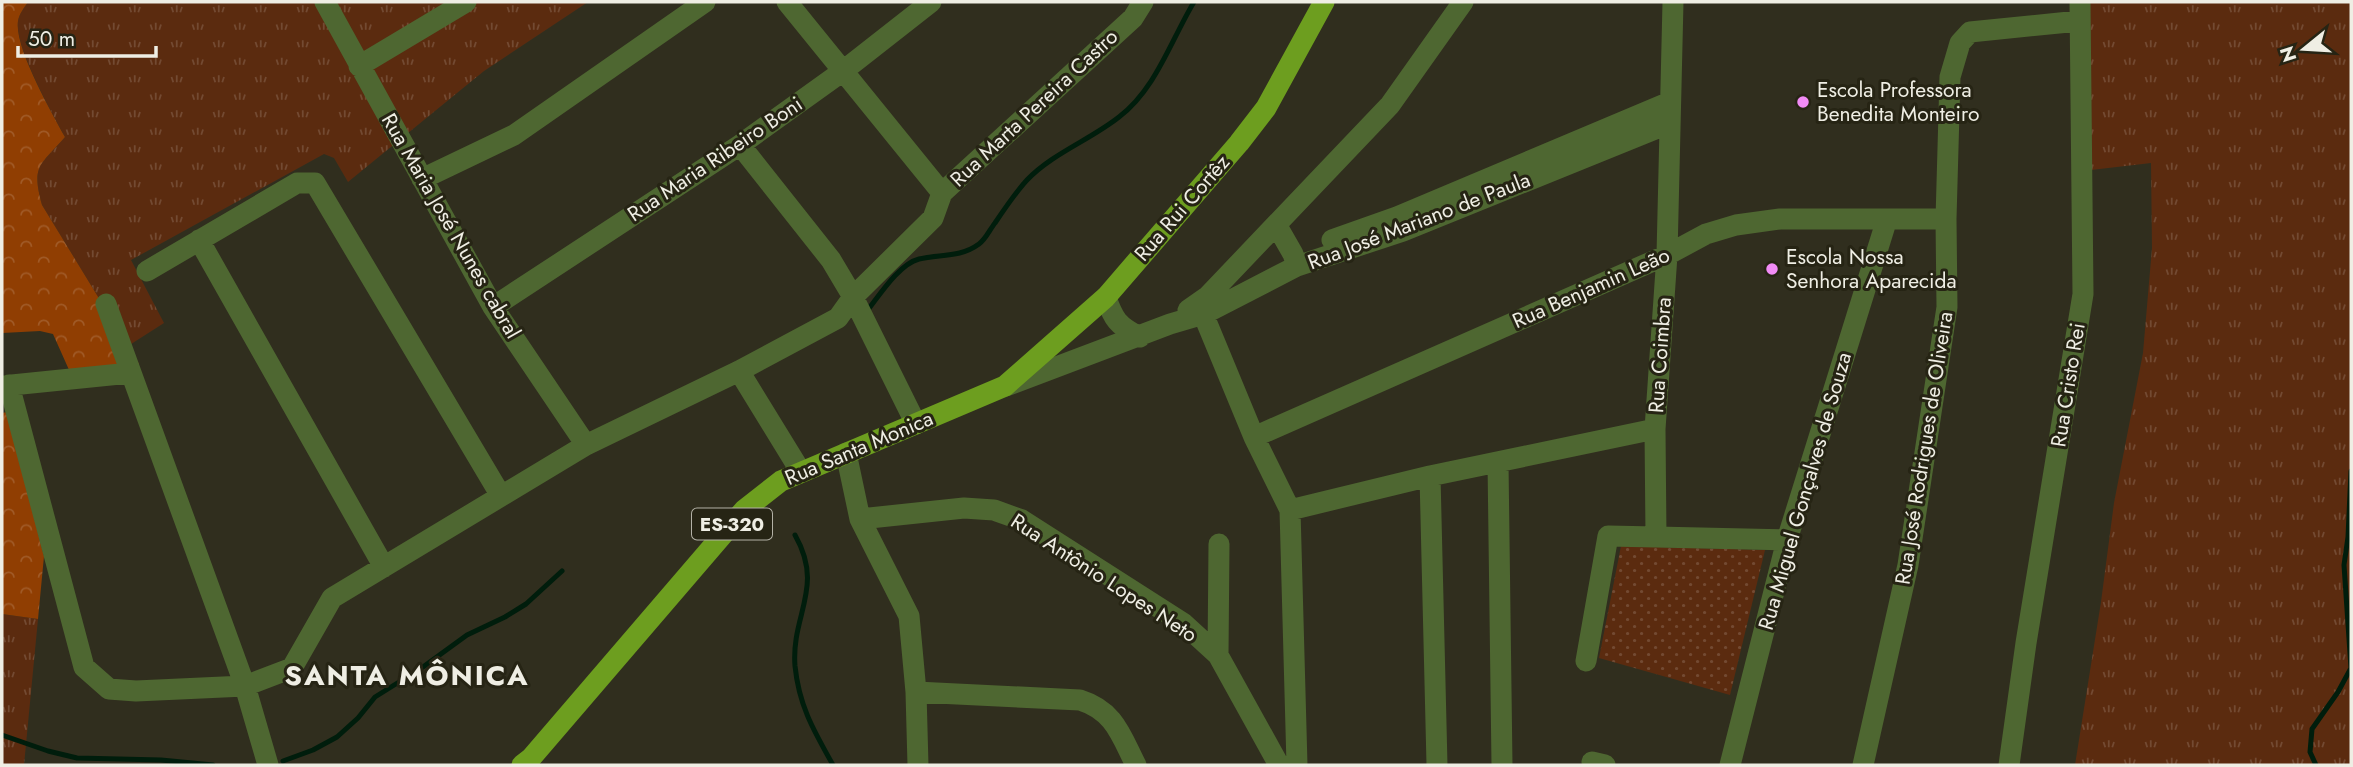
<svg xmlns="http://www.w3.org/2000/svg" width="2353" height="767" viewBox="0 0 2353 767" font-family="Jost,sans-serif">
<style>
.grass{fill:url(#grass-tufts)}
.forest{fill:url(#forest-crowns)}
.park{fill:url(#park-dots)}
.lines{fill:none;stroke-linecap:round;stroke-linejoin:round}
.stream{stroke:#001d0c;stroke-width:5}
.minor{stroke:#4e6731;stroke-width:21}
.major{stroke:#6d9e1f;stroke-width:21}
.poi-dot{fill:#f18bf5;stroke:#262414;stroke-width:2.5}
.labels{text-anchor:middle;stroke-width:6;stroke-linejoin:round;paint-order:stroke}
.shield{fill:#262414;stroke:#b3b1a6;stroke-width:2}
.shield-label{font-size:19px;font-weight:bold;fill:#efeee4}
.poi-label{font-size:21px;fill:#efeee4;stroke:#262414;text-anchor:start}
.street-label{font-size:21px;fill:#efeee4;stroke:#262414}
.district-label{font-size:28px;font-weight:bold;letter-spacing:2px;fill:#efeee4;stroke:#262414}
</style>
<defs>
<pattern id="grass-tufts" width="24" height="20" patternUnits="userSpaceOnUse" patternTransform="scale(1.75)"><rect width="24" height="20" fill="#5b2b0f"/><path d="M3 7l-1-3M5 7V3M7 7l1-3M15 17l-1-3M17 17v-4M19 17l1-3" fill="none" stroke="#734a32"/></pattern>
<pattern id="forest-crowns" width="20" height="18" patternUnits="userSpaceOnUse" patternTransform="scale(1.75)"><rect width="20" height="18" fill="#903e02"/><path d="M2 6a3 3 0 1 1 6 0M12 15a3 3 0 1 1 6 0" fill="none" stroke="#a05a27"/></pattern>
<pattern id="park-dots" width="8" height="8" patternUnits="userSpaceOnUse" patternTransform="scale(1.75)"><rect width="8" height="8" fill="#5b2b0f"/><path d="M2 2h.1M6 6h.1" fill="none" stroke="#734a32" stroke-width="1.8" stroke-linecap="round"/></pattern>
</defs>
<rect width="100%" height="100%" fill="#302e1e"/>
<path class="grass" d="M28,2h560l-104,69 -136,111 -14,-24 -10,-4 -193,106 33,63 -36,23 -86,-141c-11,-40 -2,-39 23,-68 -13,-24 -51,-91 -47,-116 1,-7 6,-13 10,-19z
M2090,2h261v763h-276l26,-163 13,-99 29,-150 9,-105 -1,-85 -60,7z
M2,614l36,5 -14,146h-22z"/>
<path class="forest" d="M2,2h26c-4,6 -9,12 -10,19 -4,26 34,92 47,116 -25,29 -34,28 -23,68l97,159 -65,17 -21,-47 -13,-3 -38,2z
M7,412l37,144 -6,63 -36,-5v-201z"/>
<path class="park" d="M1621,546l144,4 -35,145 -131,-37z"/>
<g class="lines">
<path class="stream" d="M867,311c12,-15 32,-47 52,-52 21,-5 41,-1 60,-15 7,-5 11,-15 16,-21 10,-15 20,-30 32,-43 26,-27 63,-40 92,-63 37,-28 52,-77 75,-115
M795,535c30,53 -4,79 0,131 4,40 19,65 38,99
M2,735l46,16 29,7 84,2 52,5
M283,761l30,-11 24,-13 21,-19 17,-21 48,-30 44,-32 38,-18 21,-13 36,-33
M2316,765l-6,-13 2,-23 26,-37 13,-24 -7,-103 4,-28 3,-66"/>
<path class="minor" d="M325,2l168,305 93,138
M787,2l155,191
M1673,2l-6,253 -12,174 1,108 131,3
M359,66l107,-64
M740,145l91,115 22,37 63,127
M422,179l92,-44 191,-133
M1277,226l16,28 4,12
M199,240l185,327
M1332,240l65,-23 273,-115
M147,271l150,-88h18l186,313
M1106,297c7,22 12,29 34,40
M106,304l139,382 23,79
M1199,304l55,133 36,73 7,255
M493,307l247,-162 103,-74 88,-69
M1188,310l20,-14 182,-191 73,-103
M739,371l62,101
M9,385l75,282 25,22 27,2 109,-5 47,-18 40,-70 254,-153 153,-74 99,-53 15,-21 80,-79 9,-25 191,-175 10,-16
M2,386l128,-13
M1006,386l164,-62 34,-10 93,-48 106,-35 267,-108
M1254,437l413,-182 39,-21 30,-9 44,-6h166
M846,453l14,66 49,97 7,76 2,73
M1498,462l4,303
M1430,476l7,289
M1290,510l140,-34 225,-47
M860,519l104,-11 30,2 28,10 161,103 35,32 61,110
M1218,655l1,-111
M1586,661l22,-125 48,1
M916,692l164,8c35,11 41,36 56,65
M1592,762l13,3
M1730,765l57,-225 100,-321
M1863,765l45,-200 39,-258 -1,-88 4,-142 10,-34 10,-11 109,-11
M2009,765l17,-122 57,-349 -3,-292"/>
<path class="major" d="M522,765l9,-7 213,-248 37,-29 224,-95 101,-89 133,-154 27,-35 58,-106"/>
</g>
<g class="poi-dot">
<circle cx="1803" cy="102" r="7"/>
<circle cx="1772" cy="269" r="7"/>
</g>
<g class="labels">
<rect class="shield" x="692" y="508.5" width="80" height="31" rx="5"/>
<g class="shield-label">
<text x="732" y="531">ES-320</text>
</g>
<g class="poi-label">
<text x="1817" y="97">Escola Professora<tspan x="1817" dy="24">Benedita Monteiro</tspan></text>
<text x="1786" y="264">Escola Nossa<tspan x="1786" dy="24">Senhora Aparecida</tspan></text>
</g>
<g class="street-label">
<text transform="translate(1034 108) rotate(-43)" y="7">Rua Marta Pereira Castro</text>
<text transform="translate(715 159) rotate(-34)" y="7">Rua Maria Ribeiro Boni</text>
<text transform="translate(1182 208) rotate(-49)" y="7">Rua Rui Cortêz</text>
<text transform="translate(1419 221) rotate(-21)" y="7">Rua José Mariano de Paula</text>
<text transform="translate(451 226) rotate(60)" y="7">Rua Maria José Nunes cabral</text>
<text transform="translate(1591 288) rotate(-24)" y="7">Rua Benjamin Leão</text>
<text transform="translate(1660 355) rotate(-86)" y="7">Rua Coimbra</text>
<text transform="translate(2068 385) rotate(-81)" y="7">Rua Cristo Rei</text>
<text transform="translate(859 448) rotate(-23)" y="7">Rua Santa Monica</text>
<text transform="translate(1924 448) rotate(-81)" y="7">Rua José Rodrigues de Oliveira</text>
<text transform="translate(1805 491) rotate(-74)" y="7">Rua Miguel Gonçalves de Souza</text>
<text transform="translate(1104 578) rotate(33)" y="7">Rua Antônio Lopes Neto</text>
</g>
<g class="district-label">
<text x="407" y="685">SANTA MÔNICA</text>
</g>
</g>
<rect width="2353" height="767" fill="none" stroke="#efeee4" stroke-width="7"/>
<g transform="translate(2304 49) rotate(252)" stroke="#262414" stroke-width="5" paint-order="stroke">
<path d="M0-5L12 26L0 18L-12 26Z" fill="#efeee4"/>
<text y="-10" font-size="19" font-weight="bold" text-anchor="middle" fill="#efeee4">N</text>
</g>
<path d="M18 46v10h138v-10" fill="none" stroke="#efeee4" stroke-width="3.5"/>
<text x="28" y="46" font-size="21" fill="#efeee4" stroke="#262414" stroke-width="5" paint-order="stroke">50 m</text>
</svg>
